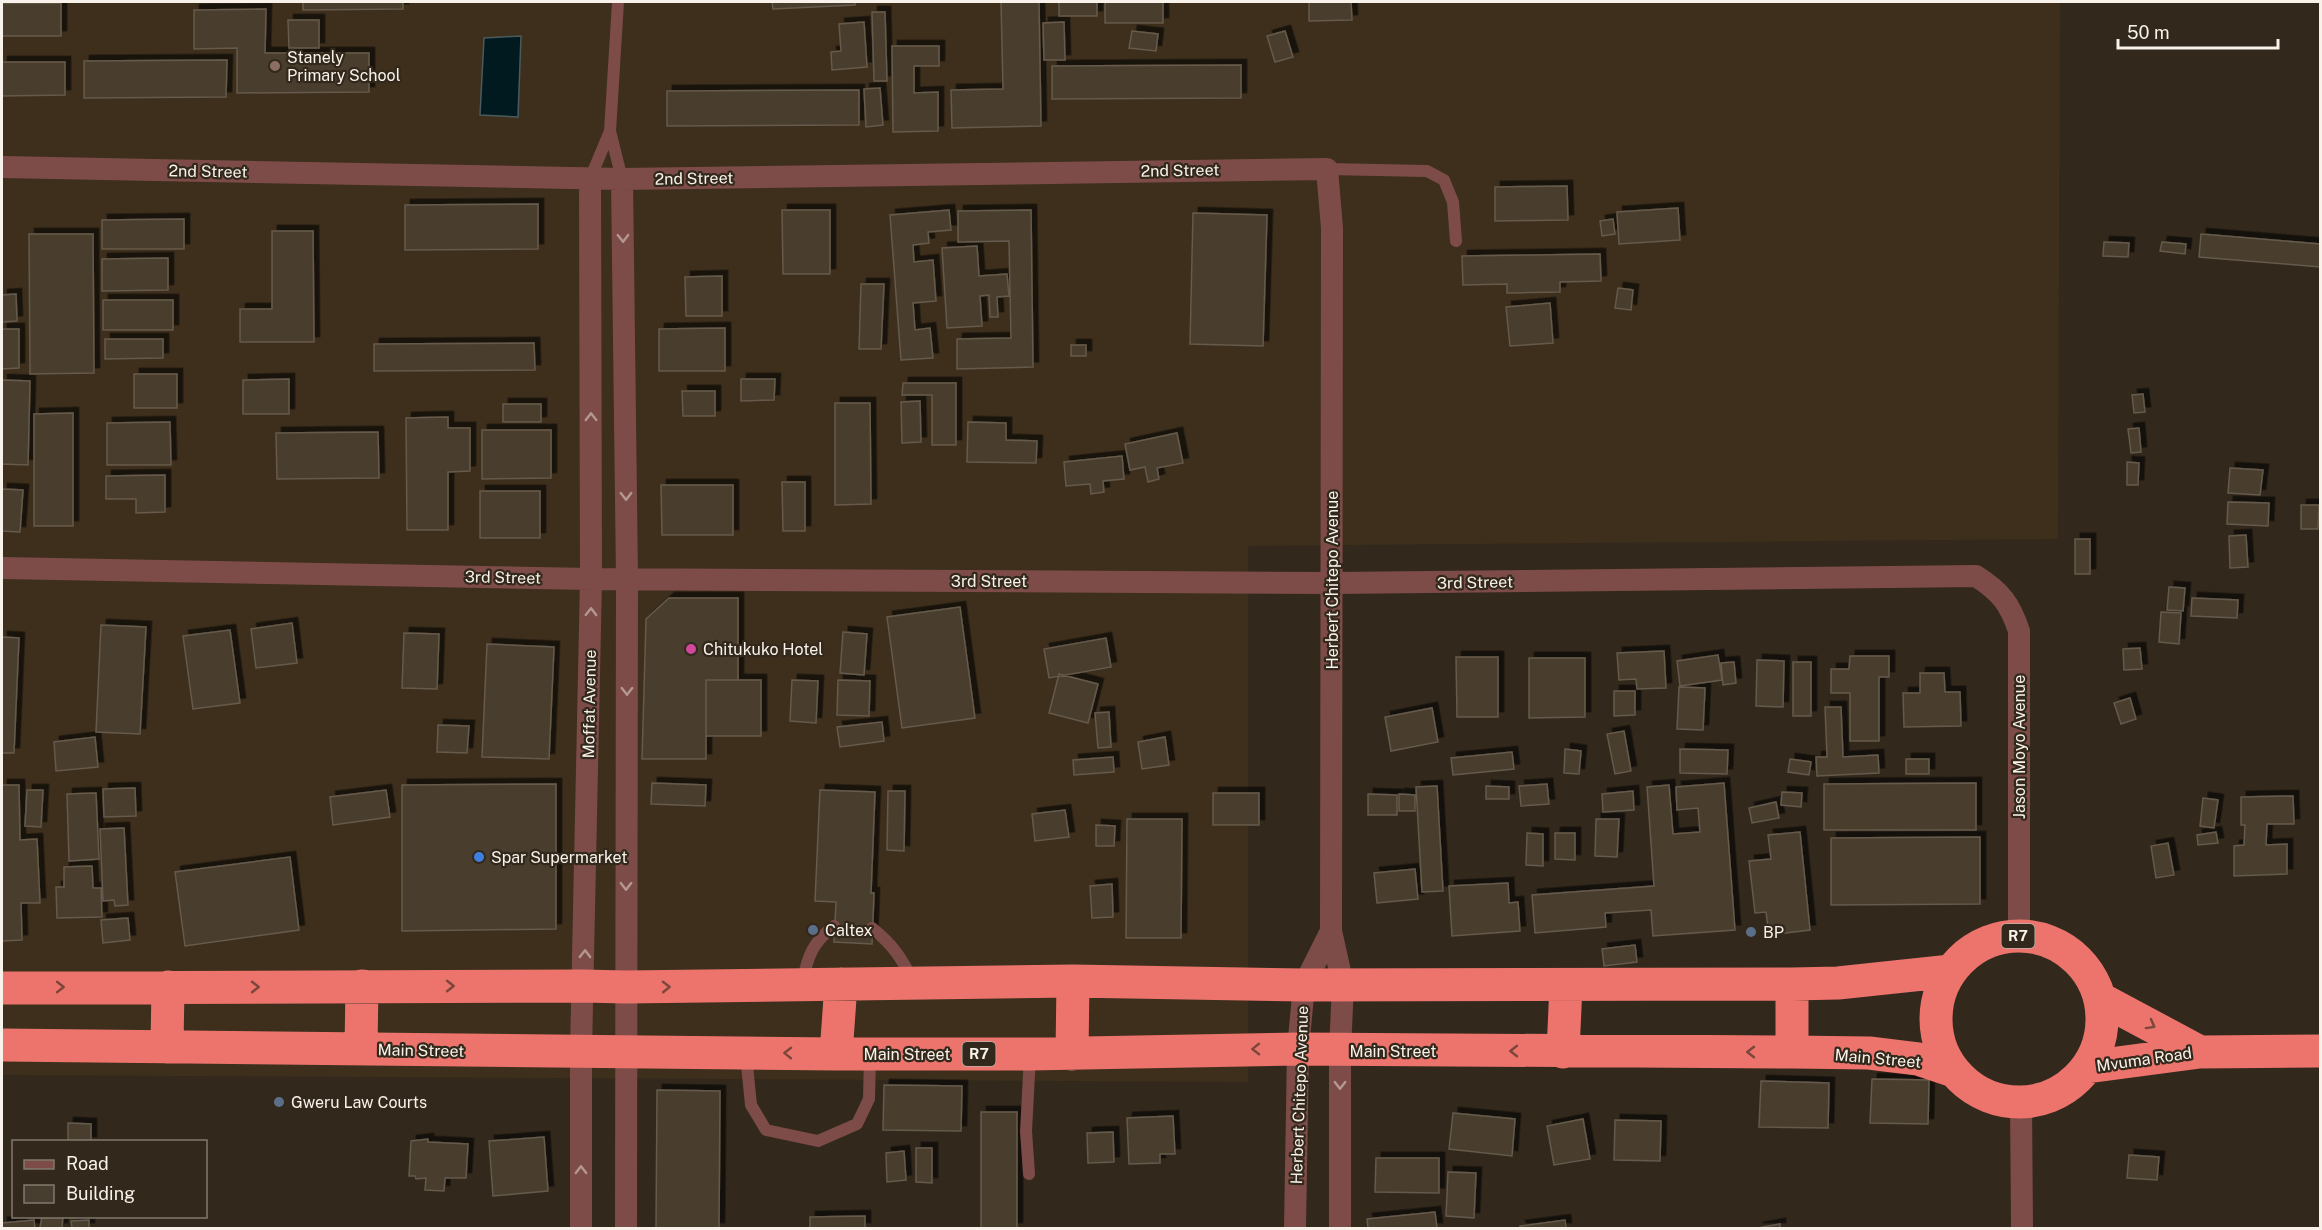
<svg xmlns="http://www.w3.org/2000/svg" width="2322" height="1230" viewBox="0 0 2322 1230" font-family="'Public Sans',sans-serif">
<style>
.built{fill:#3d2f1c}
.water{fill:#001a20;stroke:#4b5b5d;stroke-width:1.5}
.building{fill:#483e2f;stroke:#655a4b;stroke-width:1.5;filter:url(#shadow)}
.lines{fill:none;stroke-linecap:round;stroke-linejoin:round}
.lane{stroke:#7d4c48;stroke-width:12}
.street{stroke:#7d4c48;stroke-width:22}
.highway{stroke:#ec746d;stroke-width:33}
.oneway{stroke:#b59791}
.oneway2{stroke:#7c463c}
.education-dot{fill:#8d6e63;stroke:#32281b;stroke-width:2}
.hotel-dot{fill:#d1479c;stroke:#32281b;stroke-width:2}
.shop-dot{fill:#3f7fe0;stroke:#32281b;stroke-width:2}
.service-dot{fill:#5c6f8a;stroke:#32281b;stroke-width:2}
.labels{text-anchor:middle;stroke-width:4.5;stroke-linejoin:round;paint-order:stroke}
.shield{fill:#32281b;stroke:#bdb5ac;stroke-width:1.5}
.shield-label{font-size:15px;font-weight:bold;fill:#f9f2ea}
.poi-label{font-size:16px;fill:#f9f2ea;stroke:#32281b;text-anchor:start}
.street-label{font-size:16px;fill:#f9f2ea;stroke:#32281b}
</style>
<defs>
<filter id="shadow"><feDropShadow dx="5.5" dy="-5.5" stdDeviation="0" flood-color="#0009"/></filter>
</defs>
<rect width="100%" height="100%" fill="#32281b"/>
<path class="built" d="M2,2h2058l-2,537 -810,7v536l-1246,-7z"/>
<path class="water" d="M521,36l-3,81 -38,-2 4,-77z"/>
<path class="building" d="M303,2h100v7l-100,1z
M772,2h83v3l-82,4z
M1001,2h38l2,124 -89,2 -1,-38 52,-1z
M1059,2h38v14h-38z
M1105,2h58v21h-58z
M1309,2h42l1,18 -43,1z
M2,3h59v33h-59z
M266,9l-1,44h104v39l-132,1v-45l-43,1v-39z
M872,12h13l2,69h-13z
M288,20h31v28h-30z
M864,22l3,45 -35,3 -1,-18 10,-1 -2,-27z
M1064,22l1,38h-21l-1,-37z
M1132,31l26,3 -2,17 -27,-3z
M1285,31l8,26 -18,5 -8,-26z
M892,46h47v20h-25v27l24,-1v39l-45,1z
M227,60l-1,37 -142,1v-37z
M2,62h63v33l-63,1z
M1241,65v33l-189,1v-33z
M880,88l3,37 -17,2 -2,-38z
M859,90v35l-192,1v-35z
M1567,186l1,34 -73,1v-34z
M538,204v45l-133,1v-45z
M1678,208l2,32 -61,4 -2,-32z
M782,210h48v64h-47z
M949,210l2,20 -23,2 1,11 -16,2 1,17 19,-2 3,41 -23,2 2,27 15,-2 3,30 -32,2 -11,-145z
M1031,210l2,157 -76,2v-30l54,-1 -2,-97 -51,1v-31z
M1193,213l74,2 -4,131 -73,-2z
M184,219v30h-82v-29z
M1613,219l2,15 -13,2 -2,-15z
M272,231h41l1,111h-74v-33h32z
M29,234h64l1,139 -64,1z
M2201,234l119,10v23l-121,-10z
M2104,242l25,1 -1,14 -25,-1z
M2162,242l24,2 -1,10 -25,-3z
M977,246l2,30 28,-2 2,22 -12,1 1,20h-8l-1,-22 -9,1 2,30 -35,2 -5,-80z
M1600,254l1,27 -41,1v10l-53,1v-9l-44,1 -1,-29z
M168,258v32l-66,1v-32z
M722,276v40h-36l-1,-39z
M861,284h23l-3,65h-22z
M1618,288l15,2 -2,20 -16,-2z
M16,294l1,27 -15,1v-27z
M103,300h70v30h-70z
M1550,303l3,40 -43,3 -4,-39z
M725,328v43h-66v-42z
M2,329h17v39l-17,1z
M105,339h58v19l-58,1z
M534,343l1,27 -161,1v-27z
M1071,345h15v11h-15z
M134,374h43v34h-43z
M289,379v35h-46v-34z
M741,379h34l-1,21 -33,1z
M2,380l28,1 -2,84 -26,-1z
M903,383h53v62h-24v-50h-30z
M682,391h33v25h-32z
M2143,394l2,18 -11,1 -2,-18z
M920,401l1,41 -19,1 -1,-41z
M835,403h35l1,101 -36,1z
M503,404h38v18h-38z
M73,413v113h-39v-112z
M448,417v11h22v43l-22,1v58h-41l-1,-112z
M170,422l1,43h-64v-42z
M968,422l38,1v17l31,1 -1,22 -69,-1z
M2139,428l2,24 -10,1 -3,-24z
M482,430h69v48l-69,1z
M378,432l1,46 -102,1 -1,-46z
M1177,433l6,30 -26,5 2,11 -11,3 -3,-15 -15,3 -5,-26z
M1122,456l2,23 -21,2 1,11 -13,2 -1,-10 -24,2 -2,-24z
M2127,462l12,1 -1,22h-11z
M2230,468l33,2 -3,25 -32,-2z
M165,475v37l-29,1v-14h-30v-23z
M782,482h23v49h-22z
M661,485h72v50h-71z
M2,489l21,1 -3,42 -18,-1z
M480,491h60v47h-60z
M2228,502l41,1 -1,23 -41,-2z
M2301,505h18l-1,24h-17z
M2246,535l2,32 -18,1 -1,-32z
M2075,539h15v35h-15z
M2169,587l16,1 -2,23 -16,-1z
M669,598h69v82h-32v79h-64l4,-140z
M2192,598l46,2 -1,18 -46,-2z
M960,607l15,111 -73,10 -15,-111z
M2161,612l20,1 -2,31 -20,-2z
M292,623l5,40 -41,5 -5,-39z
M101,625l45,2 -6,107 -44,-2z
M230,630l10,73 -47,6 -10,-73z
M843,632l24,2 -3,41 -24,-2z
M404,633l35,1 -2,55 -35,-1z
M2,637l17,1 -5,115h-12z
M1106,638l5,29 -62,11 -5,-29z
M487,644l67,3 -5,112 -67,-2z
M2140,648l2,21 -18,1 -1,-21z
M1664,651l2,37 -29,1 -1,-10 -17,1 -2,-27z
M1718,655l4,25 -42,6 -3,-25z
M1850,656h39v21h-10v64h-29v-48h-19v-24h18z
M1456,657h42v60h-41z
M1529,658h56v59l-56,1z
M1757,660l27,1 -1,46 -27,-1z
M1734,662l2,21 -13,2 -2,-22z
M1793,662h18v54h-18z
M1920,673h24l1,19h15l1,34 -57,1 -1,-34h17z
M1059,674l39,10 -10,39 -39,-10z
M706,680h55v56h-55z
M792,680l26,1 -2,42 -26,-2z
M838,680l32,1 -1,35 -32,-1z
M1679,687l26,1 -2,42 -26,-1z
M1614,691h21v24l-21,1z
M2130,698l6,21 -15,5 -7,-21z
M1825,707h16l2,50 35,-2 1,18 -62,3 -1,-19h11z
M1432,708l6,34 -47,9 -6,-34z
M1109,712l2,35 -13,1 -3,-35z
M882,722l2,19 -44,6 -3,-20z
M438,725l31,1 -2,27 -30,-1z
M1624,731l7,40 -16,3 -8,-40z
M95,737l3,30 -42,4 -2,-29z
M1165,737l4,28 -27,4 -4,-27z
M1565,749l16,2 -2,23 -15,-1z
M1680,749l48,1 -1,24 -47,-1z
M1512,752l2,17 -61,6 -2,-17z
M1113,757l1,15 -40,3 -1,-15z
M1790,759l21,3 -2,13 -21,-3z
M1906,759h23v15h-23z
M652,783l54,2 -1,21 -54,-2z
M1724,783l11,147 -82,6 -2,-26 -46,3 1,14 -71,6 -3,-38 122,-9 -7,-99 22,-2 4,49 27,-2 -2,-24 -21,2 -1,-23z
M1976,783v47h-152v-46z
M556,784v145l-154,2v-146z
M1547,784l2,20 -28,2 -2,-20z
M2,785h17l1,55 17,-1 3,64h-19l1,37 -20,1z
M1437,786l6,105 -21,1 -6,-105z
M1486,786l23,1v12h-23z
M135,788l1,28 -32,1 -1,-28z
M27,790h16l-2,37 -16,-1z
M386,790l4,27 -57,8 -3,-28z
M820,790l55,2 -4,101h3l-2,51 -38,-2 2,-40 -21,-1z
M888,791h17l-1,60 -17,-1z
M1633,791l1,19 -31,2 -1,-18z
M1782,792l20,1 -1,14 -20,-2z
M96,793l3,66 -30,2 -2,-67z
M1213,793h46v32h-46z
M1368,794l29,1v20h-29z
M1399,794l16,1v16h-16z
M2293,796l1,28h-27l-1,21 21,-1v30l-53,2v-30l10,-1 1,-20h-4v-28z
M2203,798l15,2 -4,28 -14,-2z
M1776,802l3,16 -27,5 -3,-15z
M1065,810l4,27 -34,4 -3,-27z
M1127,819h55l-1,119h-55z
M1596,819h23l-2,38 -22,-1z
M1096,825l19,1 -1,20h-18z
M124,828l4,77 -13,1 -1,-6 -11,1 -3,-72z
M1800,832l10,98 -41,5 -3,-23 -11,1 -6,-52 22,-2 -3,-24z
M2216,832l2,11 -20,2 -1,-10z
M1527,833l16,1v32l-17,-1z
M1555,833h20v27l-20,-1z
M1980,837v67l-149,1v-67z
M2168,843l6,32 -18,3 -5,-32z
M290,857l9,73 -114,16 -10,-74z
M92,866l1,22h8l1,29 -45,1 -1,-31h8v-20z
M1415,869l3,30 -41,4 -3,-30z
M1508,883l1,20 9,-1 2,29 -68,5 -3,-50z
M1112,884l1,33 -21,1 -2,-32z
M128,918l2,22 -27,3 -2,-23z
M1635,945l2,17 -33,4 -2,-17z
M1872,1079l57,1 -1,44 -58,-1z
M1761,1081l68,2 -1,45 -69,-1z
M884,1085l78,1 -1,45 -78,-1z
M657,1090l63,1 -1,137h-63z
M981,1112h36v116h-36z
M1453,1113l62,6 -3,37 -63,-7z
M1173,1116l2,38h-15v9l-31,1 -2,-46z
M1583,1119l7,40 -36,6 -7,-39z
M1615,1120l46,1 -1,40 -46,-1z
M68,1123l23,1v18h-23z
M1113,1132l1,30 -26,1 -1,-30z
M544,1137l4,54 -55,5 -4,-55z
M428,1139v3l40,2 -2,34h-21l-1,13 -19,-1 1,-12 -10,1 -1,-3h-6l2,-35z
M916,1148h16v35l-16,-1z
M904,1151l2,29 -19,2 -1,-29z
M2129,1155l30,2 -2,23 -30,-2z
M1376,1158h63v35l-64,-1z
M1448,1172l28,1 -2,45 -28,-2z
M1435,1212l2,16h-69l-1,-9z
M42,1216h21l-1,12h-22z
M865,1216v12h-55v-11z
M34,1220l1,8h-33v-5z
M89,1220v8h-17l-1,-7z
M1565,1220l1,8h-45l-1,-2z
M1780,1224v4h-23z"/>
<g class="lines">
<path class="lane" d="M618,2l-8,129 12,48
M1327,169l100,2 17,9 9,22 3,39
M590,179l20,-48
M872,928c21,17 29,29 41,53
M802,983c6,-27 10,-40 32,-57
M746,1055l5,50 15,25 52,11 39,-17 12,-25 1,-44
M1029,1174l-3,-43 4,-75"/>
<path class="street" d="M2,167l620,12 705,-10 5,59 -1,703 12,54 -3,65v178
M622,179l5,399 -1,650
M2,568l589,11 742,4 643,-7c25,16 34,28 43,55v305
M2021,1102l1,126
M581,1228v-176l10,-473 -1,-400
M1295,1228l3,-179 6,-64 27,-54"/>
<path class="highway" d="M1936 1019a83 83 0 1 1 166 0a83 83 0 1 1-166 0Z
M1792,984v68
M2,988l582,-2 41,1 448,-6 231,4 488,-1 46,-1 113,-12
M2101,999l99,53
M2,1045l834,9h194l268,-5 494,3 77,1 49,6 36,12
M167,1047l1,-60
M361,1049l1,-63
M1563,1052l3,-67
M836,1054l5,-70
M1072,1054l1,-73
M2087,1067l113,-15 120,-1"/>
</g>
<defs><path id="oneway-chevron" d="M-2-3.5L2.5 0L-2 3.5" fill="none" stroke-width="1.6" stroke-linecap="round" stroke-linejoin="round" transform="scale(1.5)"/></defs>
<g class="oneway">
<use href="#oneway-chevron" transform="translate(623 238) rotate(89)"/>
<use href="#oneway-chevron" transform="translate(591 417) rotate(-90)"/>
<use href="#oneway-chevron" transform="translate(626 496) rotate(89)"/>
<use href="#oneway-chevron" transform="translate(591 612) rotate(-89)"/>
<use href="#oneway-chevron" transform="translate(627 691) rotate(90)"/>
<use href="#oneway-chevron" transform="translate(626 886) rotate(90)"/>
<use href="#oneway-chevron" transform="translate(585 954) rotate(-89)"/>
<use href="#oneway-chevron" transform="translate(1340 1085) rotate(90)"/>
<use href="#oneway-chevron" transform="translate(581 1170) rotate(-90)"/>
</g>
<g class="oneway2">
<use href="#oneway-chevron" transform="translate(450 986)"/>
<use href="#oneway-chevron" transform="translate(60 987)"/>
<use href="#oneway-chevron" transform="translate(255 987)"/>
<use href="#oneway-chevron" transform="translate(666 987) rotate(-1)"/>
<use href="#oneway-chevron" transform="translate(2151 1025) rotate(29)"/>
<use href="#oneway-chevron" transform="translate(1256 1049) rotate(179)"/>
<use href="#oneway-chevron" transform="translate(1514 1051) rotate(-180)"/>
<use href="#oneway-chevron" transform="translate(1751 1052) rotate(-180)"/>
<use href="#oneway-chevron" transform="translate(788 1053) rotate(-179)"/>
</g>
<circle class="education-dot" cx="275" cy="66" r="6"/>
<circle class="hotel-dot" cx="691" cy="649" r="6"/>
<circle class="shop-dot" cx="479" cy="857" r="6"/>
<g class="service-dot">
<circle cx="813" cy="930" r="6"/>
<circle cx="1751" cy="932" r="6"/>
<circle cx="279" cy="1102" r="6"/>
</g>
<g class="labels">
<g class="shield">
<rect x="2001.5" y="924" width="33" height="24" rx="4.5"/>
<rect x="962.5" y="1042" width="33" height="24" rx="4.5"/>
</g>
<g class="shield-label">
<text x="2018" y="941">R7</text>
<text x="979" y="1059">R7</text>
</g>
<g class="poi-label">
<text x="287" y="63">Stanely<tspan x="287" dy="18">Primary School</tspan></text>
<text x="703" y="655">Chitukuko Hotel</text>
<text x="491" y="863">Spar Supermarket</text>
<text x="825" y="936">Caltex</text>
<text x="1763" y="938">BP</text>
<text x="291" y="1108">Gweru Law Courts</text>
</g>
<g class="street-label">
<text transform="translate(1180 170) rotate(-1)" y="6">2nd Street</text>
<text transform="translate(208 171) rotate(1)" y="6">2nd Street</text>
<text transform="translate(694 178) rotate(-1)" y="6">2nd Street</text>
<text transform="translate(503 577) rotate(1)" y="6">3rd Street</text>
<text transform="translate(1332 580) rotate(-90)" y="6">Herbert Chitepo Avenue</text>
<text x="989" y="587">3rd Street</text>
<text transform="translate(1475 582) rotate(-1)" y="6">3rd Street</text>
<text transform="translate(589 704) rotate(-89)" y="6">Moffat Avenue</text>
<text transform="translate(2019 747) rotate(-90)" y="6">Jason Moyo Avenue</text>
<text transform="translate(421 1050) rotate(1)" y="6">Main Street</text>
<text x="1393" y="1057">Main Street</text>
<text x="907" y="1060">Main Street</text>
<text transform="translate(1878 1058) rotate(5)" y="6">Main Street</text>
<text transform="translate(2144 1059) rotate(-8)" y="6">Mvuma Road</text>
<text transform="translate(1299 1095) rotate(-88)" y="6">Herbert Chitepo Avenue</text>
</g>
</g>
<rect width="2322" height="1230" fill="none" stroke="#f9f2ea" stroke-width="6"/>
<rect x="12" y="1140" width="195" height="78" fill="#32281b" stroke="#82796e" stroke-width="1.5"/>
<rect x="24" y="1160" width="30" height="9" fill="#7d4c48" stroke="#82796e" stroke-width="1.5"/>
<text x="66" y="1170" font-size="18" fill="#f9f2ea">Road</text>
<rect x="24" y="1185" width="30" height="18" fill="#483e2f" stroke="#82796e" stroke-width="1.5"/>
<text x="66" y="1200" font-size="18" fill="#f9f2ea">Building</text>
<path d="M2118 39v9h160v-9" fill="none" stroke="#f9f2ea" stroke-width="3"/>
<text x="2127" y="39" font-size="18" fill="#f9f2ea" stroke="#32281b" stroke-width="4.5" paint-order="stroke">50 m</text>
</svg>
